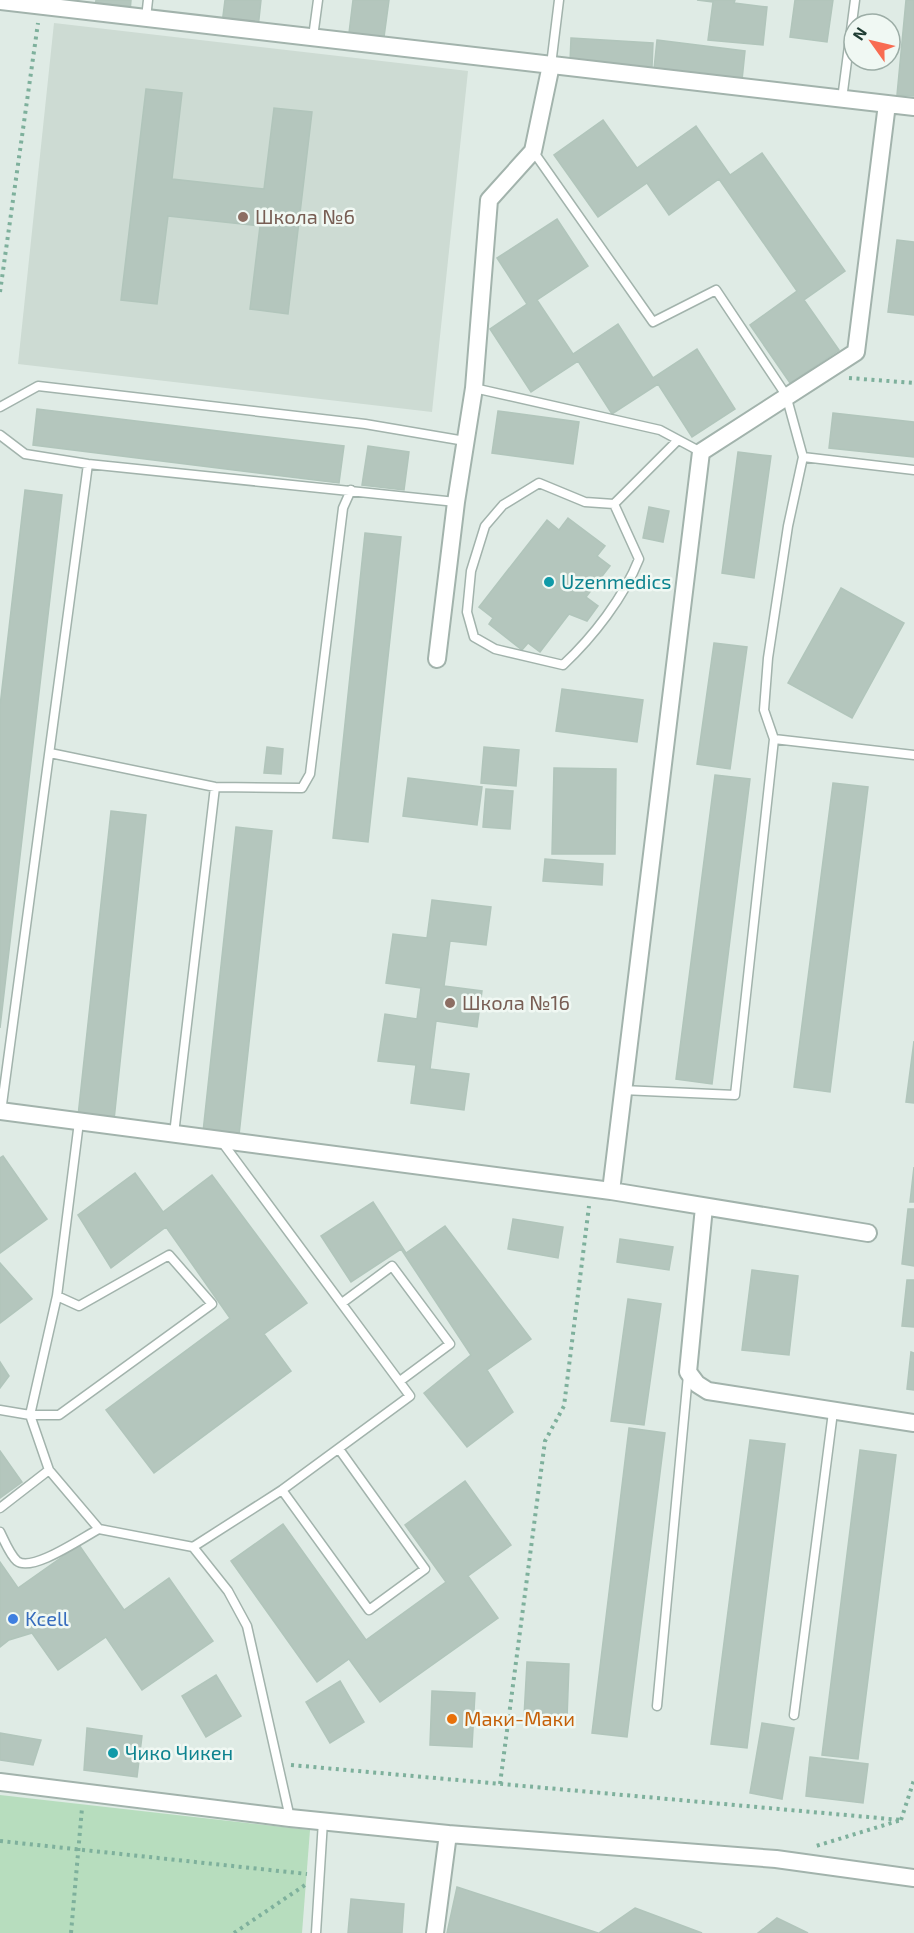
<svg xmlns="http://www.w3.org/2000/svg" width="914" height="1933" viewBox="0 0 914 1933" font-family="'Exo 2',sans-serif">
<style>
.built{fill:#cddbd3}
.green{fill:#b7ddbe}
.building{fill:#b4c6bd;stroke:#b1c5bb;stroke-width:1.5}
.lines{fill:none;stroke-linecap:round;stroke-linejoin:round}
.service-casing{stroke:#a2b3ac;stroke-width:11}
.minor-casing{stroke:#a2b3ac;stroke-width:20}
.path{stroke:#7eb09c;stroke-width:4;stroke-dasharray:3 4.5;stroke-linecap:butt}
.service{stroke:#fff;stroke-width:8}
.minor{stroke:#fff;stroke-width:16}
.education-dot{fill:#8d6e63;stroke:#f0f8f3;stroke-width:2}
.culture-dot{fill:#0f9aa8;stroke:#f0f8f3;stroke-width:2}
.shop-dot{fill:#3f7fe0;stroke:#f0f8f3;stroke-width:2}
.food-dot{fill:#e8710a;stroke:#f0f8f3;stroke-width:2}
.labels{text-anchor:middle;stroke-width:5;stroke-linejoin:round;paint-order:stroke}
.education-label{font-size:20px;fill:#785e54;stroke:#f0f8f3;text-anchor:start}
.culture-label{font-size:20px;fill:#0d838f;stroke:#f0f8f3;text-anchor:start}
.shop-label{font-size:20px;fill:#366cbe;stroke:#f0f8f3;text-anchor:start}
.food-label{font-size:20px;fill:#c56008;stroke:#f0f8f3;text-anchor:start}
</style>
<rect width="100%" height="100%" fill="#dfebe5"/>
<path class="built" d="M54,23l414,48 -36,341 -414,-48z"/>
<path class="green" d="M0,1795l310,35 -8,103h-302z"/>
<path class="building" d="M96,0h35l-1,12 -35,-4z
M225,0h36l-3,28 -36,-4z
M353,0h36l-5,37 -35,-4z
M697,0h38l-1,3 33,4 -4,38 -55,-5 5,-38z
M795,0h38l-6,42 -37,-5z
M906,0h8v96l-17,-1z
M571,38l82,5 -1,24 -82,-5z
M657,40l88,11 -3,29 -88,-11z
M146,89l36,4 -10,86 92,10 10,-81 38,4 -24,202 -38,-5 10,-83 -92,-10 -11,88 -36,-4z
M603,120l34,48 59,-42 34,49 32,-22 83,118 -41,29 35,50 -49,33 -40,-58 47,-34 -78,-112 -50,36 -22,-32 -49,34 -44,-62z
M557,219l31,47 -51,34 36,54 45,-30 35,54 44,-29 38,60 -43,28 -34,-53 -46,30 -34,-53 -47,31 -41,-63 37,-25 -30,-46z
M897,240l17,2v73l-26,-3z
M37,409l307,37 -5,37 -306,-38z
M498,411l81,11 -6,42 -81,-11z
M833,413l81,9v35l-85,-9z
M368,446l41,6 -5,38 -42,-5z
M738,452l33,4 -17,122 -32,-5z
M25,490l37,5 -62,533v-322z
M649,507l20,4 -6,31 -20,-4z
M568,518l37,28 -8,10 13,10 -24,31 12,9 -11,15 -18,-7 -29,38 -12,-9 -6,7 -33,-26 4,-6 -14,-11 68,-87 12,10z
M365,533l36,4 -33,305 -35,-4z
M841,588l63,35 -52,95 -64,-35z
M714,643l33,4 -17,122 -33,-5z
M562,689l81,11 -6,42 -81,-11z
M267,747l16,2 -2,25 -17,-1z
M484,747l35,3 -3,36 -35,-3z
M554,768l62,1 -1,85h-63z
M715,775l35,4 -38,305 -36,-5z
M408,778l74,9 -5,38 -74,-9z
M833,783l35,4 -38,305 -36,-5z
M486,789l27,2 -3,38 -27,-2z
M111,811l35,4 -32,305 -36,-4z
M236,827l36,4 -33,304 -36,-3z
M545,859l58,5 -1,21 -59,-4z
M432,900l59,7 -5,38 -36,-4 -6,45 38,5 -5,36 -41,-6 -6,48 39,5 -5,36 -53,-7 5,-38 -38,-4 7,-47 32,5 4,-31 -35,-5 7,-49 34,4z
M914,1041v62l-8,-1z
M3,1156l44,63 -47,34v-95z
M914,1167v35h-4z
M135,1173l28,39 49,-37 95,128 -43,31 27,37 -137,102 -48,-63 124,-92 -64,-91 -55,41 -33,-53z
M373,1202l33,51 39,-27 86,113 -44,31 26,42 -46,35 -43,-54 47,-38 -70,-106 -50,33 -30,-46z
M908,1209h6v57l-12,-2z
M513,1219l50,8 -5,31 -50,-9z
M620,1239l53,8 -4,23 -52,-8z
M0,1263l32,36 -32,24z
M752,1270l46,6 -9,79 -47,-5z
M907,1280h7v47l-12,-1z
M628,1299l33,5 -17,121 -33,-4z
M911,1352l3,1v37l-7,-1z
M0,1362l9,14 -9,12z
M629,1428l36,5 -38,304 -35,-4z
M750,1440l35,4 -38,304 -36,-4z
M860,1450l36,5 -38,304 -36,-4z
M0,1451l22,31 -22,16z
M465,1481l46,64 -43,31 30,42 -118,84 -31,-43 -32,23 -86,-121 52,-37 83,116 80,-58 -41,-57z
M79,1545l45,65 45,-32 44,63 -71,49 -36,-53 -48,33 -26,-37 -23,7 -9,7v-85l18,26z
M527,1662l42,2 -2,55 -43,-2z
M216,1675l25,41 -35,21 -24,-41z
M340,1681l24,41 -34,21 -24,-41z
M432,1691l43,2 -3,54 -42,-2z
M762,1723l32,5 -12,71 -32,-6z
M87,1728l55,8 -5,41 -53,-7z
M0,1733l41,7 -8,25 -33,-5z
M810,1757l58,7 -5,39 -57,-7z
M457,1887l141,46h-151z
M351,1899l53,5 -2,29h-54z
M635,1908l67,25h-103z
M777,1918l31,15h-50z"/>
<g class="lines">
<g class="service-casing">
<path id="service" d="M146,18l2,-18
M313,37l5,-37
M551,65l8,-65
M842,99l13,-99
M533,151l120,171 63,-32 70,105 17,62 111,13
M474,388l186,42 41,22
M0,407l38,-21 327,38 100,17
M0,435l25,19 63,10 368,38
M614,504l25,55c-15,38 -46,78 -76,106l-68,-16 -21,-12 -7,-25 4,-41 14,-45 18,-21 36,-22 46,19 29,2 64,-64
M774,739l140,16
M50,753l165,34 87,1 8,-14 33,-266 8,-18
M622,1090l113,5 39,-356 -10,-29 4,-52 20,-132 15,-69
M1,1112l87,-648
M79,1122l-22,174 -27,119 19,55 50,59 94,18 35,44 19,35 43,192
M174,1134l41,-347
M342,1303l50,-37 58,78 -50,37
M0,1410l30,5h29l153,-111 -43,-49 -90,51 -22,-10
M282,1490l87,120 56,-41 -86,-120
M0,1508l49,-38
M0,1532c4,8 10,23 17,29 15,12 66,-24 82,-32
M193,1547l89,-57 128,-94 -188,-254
M657,1706l31,-331
M794,1715l39,-303
M316,1933l7,-112"/>
</g>
<g class="minor-casing">
<path id="minor" d="M0,1l914,106
M437,659l19,-157 18,-114 15,-188 44,-49 18,-86
M0,1111l611,80 257,42
M611,1191l90,-739 155,-100 31,-248
M704,1207l-16,165 9,12 11,7 206,32
M0,1782l290,36 158,16 328,25 138,19
M435,1933l13,-99"/>
</g>
<path class="path" d="M0,292l38,-269
M849,378l65,5
M291,1765l610,55 -85,26
M500,1784l45,-343 19,-35 25,-200
M901,1820l13,-40
M0,1841l307,33
M71,1933l11,-125
M234,1933l71,-48"/>
<use href="#service" class="service"/>
<use href="#minor" class="minor"/>
</g>
<g class="education-dot">
<circle cx="243" cy="217" r="6"/>
<circle cx="450" cy="1003" r="6"/>
</g>
<g class="culture-dot">
<circle cx="549" cy="582" r="6"/>
<circle cx="113" cy="1753" r="6"/>
</g>
<circle class="shop-dot" cx="13" cy="1619" r="6"/>
<circle class="food-dot" cx="452" cy="1719" r="6"/>
<g class="labels">
<g class="education-label">
<text x="255" y="224">Школа №6</text>
<text x="462" y="1010">Школа №16</text>
</g>
<g class="culture-label">
<text x="561" y="589">Uzenmedics</text>
<text x="125" y="1760">Чико Чикен</text>
</g>
<g class="shop-label">
<text x="25" y="1626">Kcell</text>
</g>
<g class="food-label">
<text x="464" y="1726">Маки-Маки</text>
</g>
</g>
<g transform="translate(872 42) rotate(304)"><circle r="28" fill="#f0f8f3" stroke="#9cada6" stroke-width="1.5"/>
<path d="M0-4.5L10 22L0 15L-10 22Z" fill="#f86b51"/>
<text y="-9" font-size="16" font-weight="bold" text-anchor="middle" fill="#1f3c32">N</text>
</g>
</svg>
